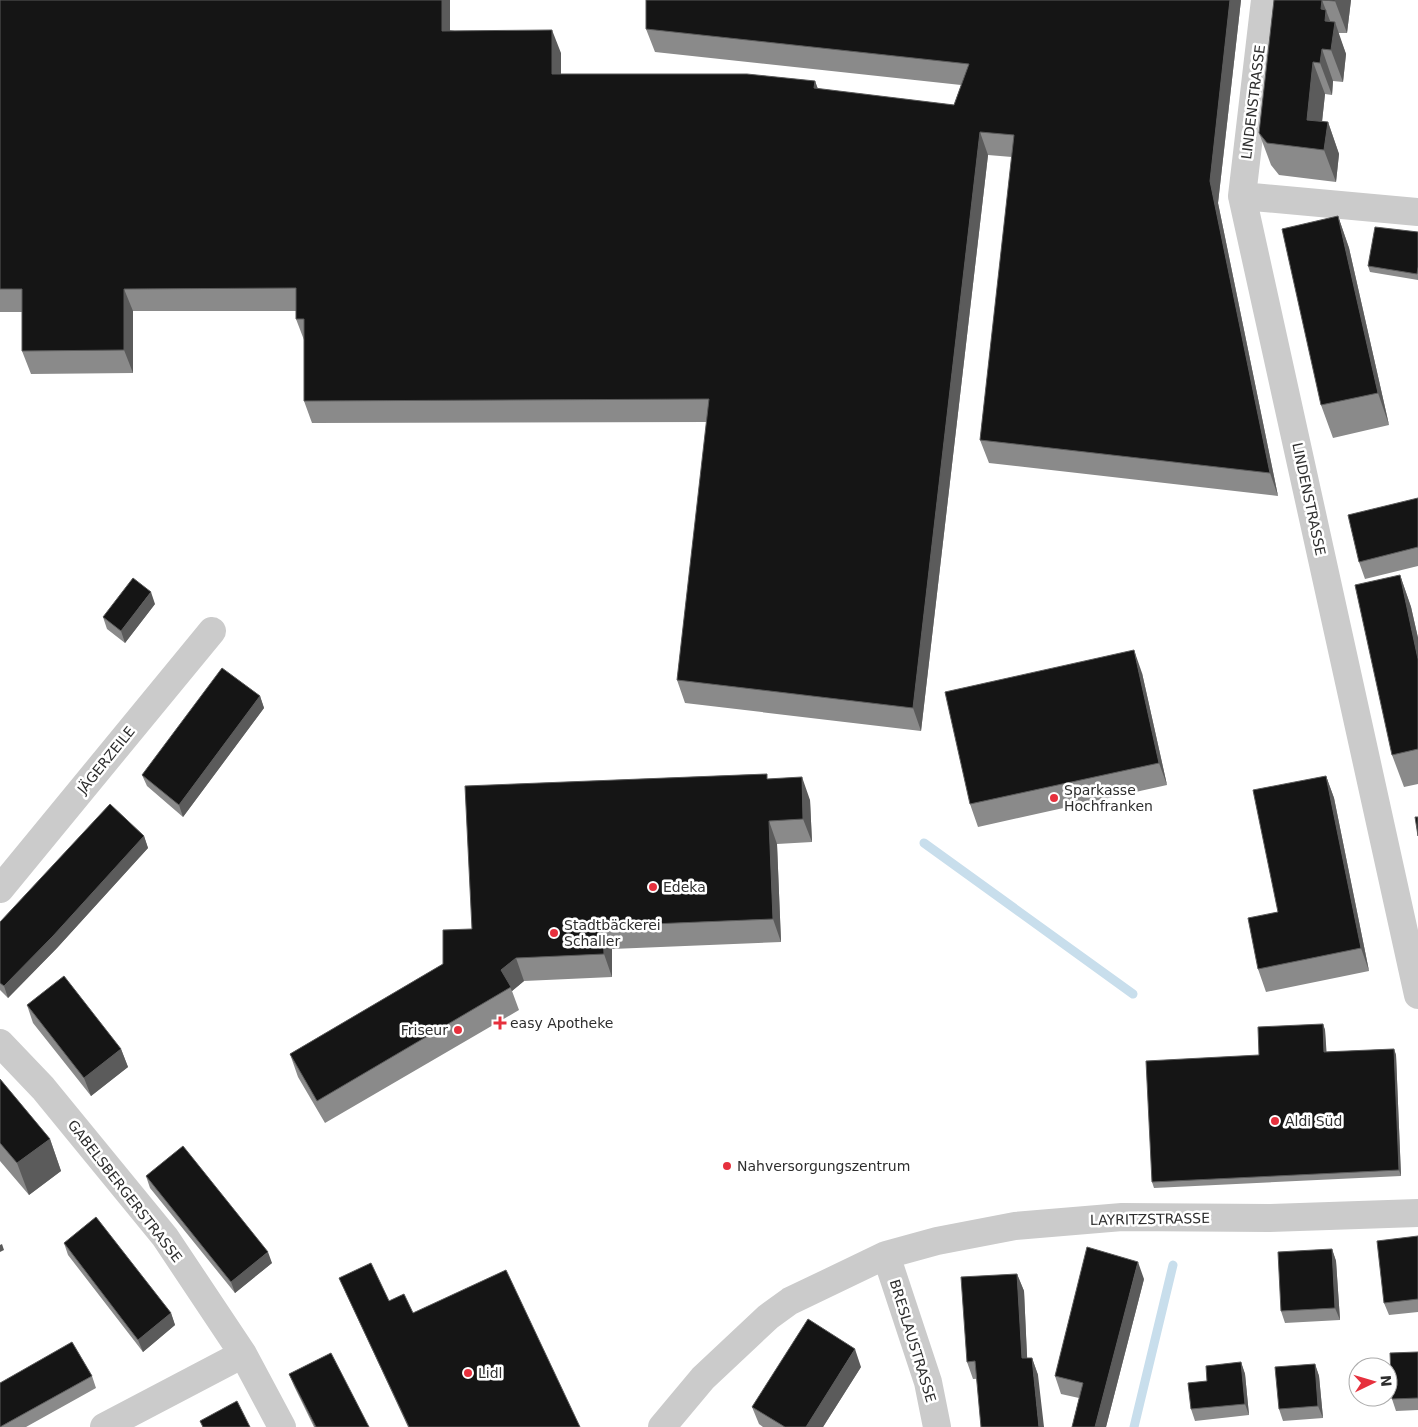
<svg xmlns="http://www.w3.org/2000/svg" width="1418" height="1427" viewBox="0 0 1418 1427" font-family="'DejaVu Sans',sans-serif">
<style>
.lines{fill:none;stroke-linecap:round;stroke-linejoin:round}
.stream{stroke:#c8deec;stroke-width:9}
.minor{stroke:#cbcbcb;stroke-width:28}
.wall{fill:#8a8a8a}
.shaded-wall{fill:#5b5b5b}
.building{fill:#151515;stroke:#5b5b5b}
.poi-dot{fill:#e6303d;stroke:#fff;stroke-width:2}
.labels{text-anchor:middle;stroke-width:5;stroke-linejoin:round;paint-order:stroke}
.street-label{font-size:14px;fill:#2e2e2e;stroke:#fff}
.poi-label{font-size:14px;fill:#2e2e2e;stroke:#fff;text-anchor:start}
</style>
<rect width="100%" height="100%" fill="#fff"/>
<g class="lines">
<path class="stream" d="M924,843l209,151
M1134,1427l39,-162"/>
<path class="minor" d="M1265,0l-23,196 176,799
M1242,196l176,16
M0,889l212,-258
M0,1043l43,45 122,149 78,117 39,73
M886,1255l42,127 9,45
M104,1427l139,-73
M662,1427l41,-49 65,-61 22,-16 96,-46 51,-14 78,-15 107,-9 147,1 149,-5"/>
</g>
<path class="wall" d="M0,0h450v30l111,23v21l254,7 3,8 136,16 7,-20 -306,-33 -9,-23v-29h595l-23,203 60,293 -289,-33 -9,-23 32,-283 -24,-2 -67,576 -236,-28 -8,-23 30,-258 -395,1 -8,-22v-61l-8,-21v-8h-163v62l-102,1 -9,-23v-39h-22z
M1274,0h77l-4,33h-9l8,21 -3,28 -10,-1 -1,14 -7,-1 -3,28h6l11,32 -3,28 -57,-7 -8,-10 -12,-32z
M1338,216l11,32 40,177 -56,13 -12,-33z
M1418,232v48l-48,-8 -2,-6z
M1418,498v68l-53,13 -6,-17z
M1400,575l11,32 7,31v146l-14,3 -12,-32z
M155,604l-30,39 -18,-14 -4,-12z
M1142,673l25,112 -189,42 -8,-23z
M260,696l4,12 -81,109 -36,-31 -5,-11z
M1326,776l8,22 35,173 -103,21 -8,-23z
M768,779l42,21 2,42 -35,2 4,98 -169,7v28l-88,4 -12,10 7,19 -194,113 -27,-46 -8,-23 153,-90 29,-35z
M144,836l4,12 -91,100 -49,50 -8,-8v-68z
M27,1005l94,44 7,18 -37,29 -58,-73z
M1323,1024l2,6 1,22 68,-3 2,6 5,121 -247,12 -2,-6 107,-127z
M0,1079l50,60 11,32 -32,24 -29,-34z
M146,1176l126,87 -37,30 -85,-105z
M1418,1236v76l-29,3 -5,-12z
M64,1243l107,70 4,12 -32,27 -75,-97z
M1332,1249l4,12 4,59 -55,3 -4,-12z
M1017,1274l7,17 3,67h5l6,17 -65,4 -6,-17z
M339,1278l74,35 167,114h-172z
M1144,1279l-38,148h-34l7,-29 -18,-4 -6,-18z
M1418,1352v58l-22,1 -4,-12z
M1241,1362l4,12 4,41 -54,6 -4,-12 16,-28z
M1315,1364l4,12 4,42 -40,3 -4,-12z
M861,1367l-38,60h-60l-4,-3 -7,-17z
M289,1374l80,53h-55l-20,-41z
M92,1376l4,12 -70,39h-26z"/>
<path class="shaded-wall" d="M442,0h8v53l-8,-22z
M1230,0h11l-23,203 60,293 -8,-23 -60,-292z
M1322,0l12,31 1,-9 11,32 -3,28 -12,-32 -10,-41z
M1335,0h16l-4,33 -12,-32z
M552,30l9,23v44l-9,-23z
M1322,49l11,32 -1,14 -12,-32z
M1313,62l12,32 -6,55 -12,-29z
M815,81l8,23 -9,-16z
M1328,122l11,32 -3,28 -12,-32z
M980,132l8,23 -67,576 -8,-23z
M1338,216l11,32 40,177 -11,-32z
M124,289l9,22v62l-9,-23z
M1400,575l11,32 7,31v21z
M151,592l4,12 -30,39 -4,-12z
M1134,650l8,23 25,112 -8,-22z
M260,696l4,12 -81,109 -4,-12z
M1326,776l8,22 35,173 -8,-23z
M802,777l8,23 2,42 -9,-23z
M769,821l8,23 4,98 -8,-23z
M144,836l4,12 -91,100 -49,50 -4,-12z
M603,926l9,23v28l-8,-23z
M516,958l8,23 -12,10 -11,-21z
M1323,1024l2,6 2,28 -3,-6z
M121,1049l7,18 -37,29 -7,-18z
M1394,1049l2,6 5,121 -2,-6z
M50,1139l11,32 -32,24 -12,-32z
M2,1244l2,6 -4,2v-7z
M1332,1249l4,12 4,59 -5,-12z
M268,1252l4,11 -37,30 -4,-11z
M1138,1262l6,17 -38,148h-11z
M1017,1274l7,17 4,85 -6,-18z
M171,1313l4,12 -32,27 -5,-12z
M855,1349l6,18 -38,60h-17z
M1032,1358l6,17 6,52h-5z
M1241,1362l4,12 4,41 -4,-11z
M1315,1364l4,12 4,42 -5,-12z"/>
<path class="building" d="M0,0h442v31l110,-1v44h195l68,7 -1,7 140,17 15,-41 -323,-35v-29h584l-20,181 60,292 -290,-33 34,-305 -34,-3 -67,576 -236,-28 32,-281 -405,2v-82h-8v-31l-172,1v61l-102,1v-62h-22z
M1274,0h61v1l-13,-1 -1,9 5,1 -1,11 10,1 -4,28 -9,-1 -2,14 -7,-1 -6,58 21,2 -4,28 -57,-7 -8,-10z
M1338,216l40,177 -57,12 -39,-176z
M1375,227l43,5v35l-1,7 -49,-8z
M1418,498v49l-59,15 -11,-47z
M1400,575l18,84v90l-26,6 -37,-170z
M133,578l18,14 -30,39 -18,-14z
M1134,650l25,113 -189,41 -25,-112z
M222,668l38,28 -81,109 -37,-30z
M767,774v5l35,-2 1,42 -34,2 4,98 -170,7 1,28 -88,4 -15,12 10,17 -194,114 -27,-47 153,-90v-34l29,-1 -7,-143z
M1326,776l35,172 -103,21 -10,-51 30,-6 -25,-122z
M110,804l34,32 -91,100 -49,50 -4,-3v-61z
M1415,817h3v19z
M64,976l57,73 -37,29 -57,-73z
M1323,1024l1,28 70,-3 5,121 -247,12 -6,-121 113,-6 -1,-28z
M0,1079l50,60 -33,24 -17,-20z
M183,1146l85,106 -37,30 -85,-106z
M96,1217l75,96 -33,27 -74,-97z
M1418,1236v63l-34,4 -7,-62z
M1087,1247l51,15 -43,165h-23l11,-44 -28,-7z
M1332,1249l3,59 -54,3 -3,-59z
M371,1263l18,38 15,-7 9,19 93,-43 74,157h-171l-70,-149z
M1017,1274l5,84h10l7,69h-58l-6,-66 -8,1 -6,-85z
M808,1319l47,30 -49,78h-21l-33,-20z
M72,1342l20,34 -92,51v-44z
M1418,1352v46l-26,1 -2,-46z
M331,1353l38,74h-53l-27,-53z
M1241,1362l4,42 -54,5 -3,-26 19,-2 -1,-15z
M1315,1364l3,42 -39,3 -4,-42z
M237,1401l13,26h-47l-3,-6z"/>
<g class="poi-dot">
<circle cx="1054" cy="798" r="5"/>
<circle cx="653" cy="887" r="5"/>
<circle cx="554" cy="933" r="5"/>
<path d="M497.5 1015.5h5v5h5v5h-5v5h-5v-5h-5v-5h5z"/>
<circle cx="458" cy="1030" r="5"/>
<circle cx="1275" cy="1121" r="5"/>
<circle cx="727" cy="1166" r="5"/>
<circle cx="468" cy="1373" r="5"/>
</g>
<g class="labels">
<g class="street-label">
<text transform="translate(1253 102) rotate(-83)" y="5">LINDENSTRASSE</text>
<text transform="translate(1309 499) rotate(78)" y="5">LINDENSTRASSE</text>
<text transform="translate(106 760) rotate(-51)" y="5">JÄGERZEILE</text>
<text transform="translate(125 1191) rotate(52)" y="5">GABELSBERGERSTRASSE</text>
<text transform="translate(1150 1219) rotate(-1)" y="5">LAYRITZSTRASSE</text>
<text transform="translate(913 1341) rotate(73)" y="5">BRESLAUSTRASSE</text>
</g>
<g class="poi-label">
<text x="1064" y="795">Sparkasse<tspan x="1064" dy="16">Hochfranken</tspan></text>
<text x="663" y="892">Edeka</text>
<text x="564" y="930">Stadtbäckerei<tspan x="564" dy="16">Schaller</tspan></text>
<text x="510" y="1028">easy Apotheke</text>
<text x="448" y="1035" text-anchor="end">Friseur</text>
<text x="1285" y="1126">Aldi Süd</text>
<text x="737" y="1171">Nahversorgungszentrum</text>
<text x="478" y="1378">Lidl</text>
</g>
</g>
<g transform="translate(1373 1382) rotate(85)"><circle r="24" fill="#ffffff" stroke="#ababab"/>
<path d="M0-4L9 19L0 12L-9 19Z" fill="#e6303d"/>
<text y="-8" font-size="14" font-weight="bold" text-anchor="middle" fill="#2e2e2e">N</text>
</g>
</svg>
